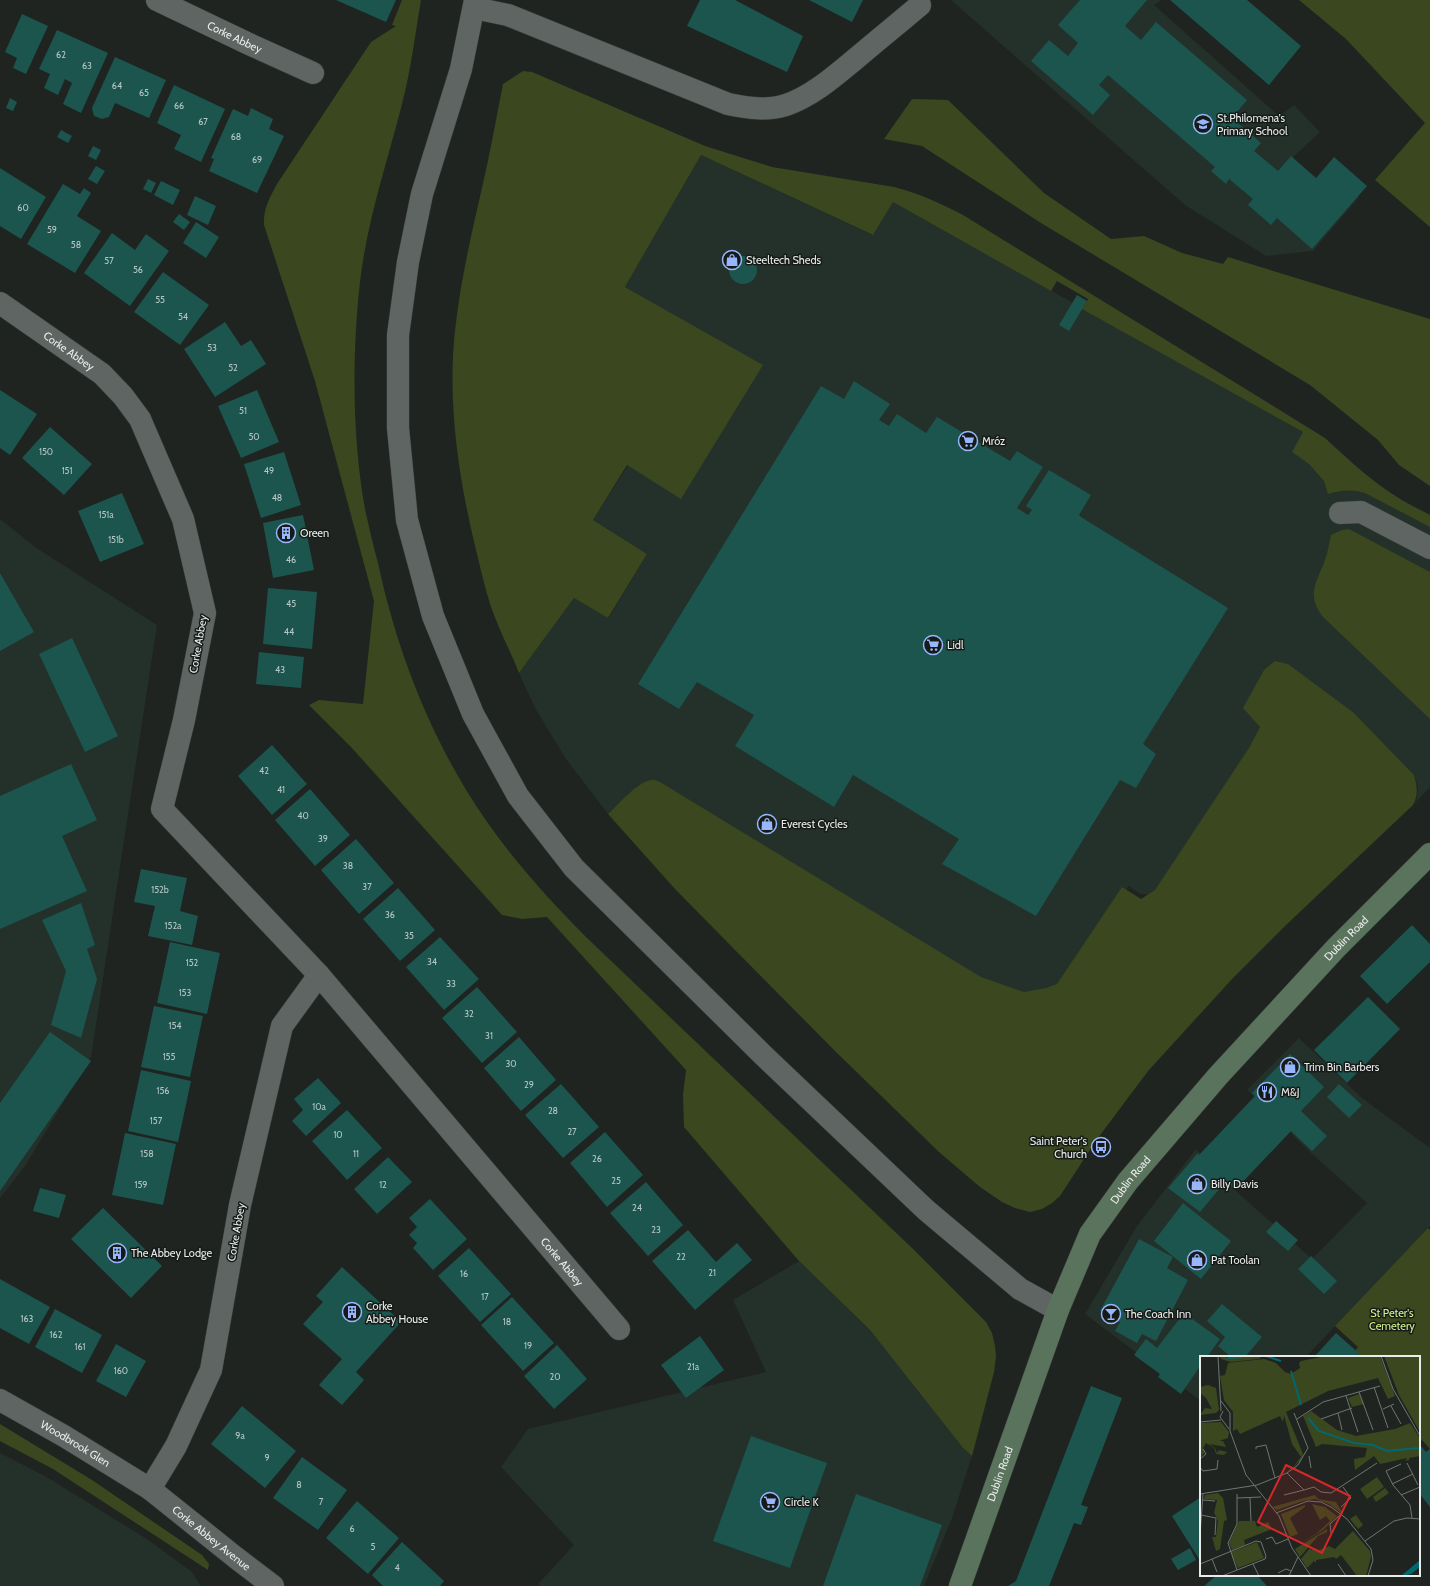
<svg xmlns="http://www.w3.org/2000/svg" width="1430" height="1586" viewBox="0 0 1430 1586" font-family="Cabin,sans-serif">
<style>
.built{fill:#24302a}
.green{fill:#3b471e}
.building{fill:#1b554e}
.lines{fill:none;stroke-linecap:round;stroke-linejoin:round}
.street-casing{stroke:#3a3e3c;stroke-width:23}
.secondary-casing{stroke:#3a3e3c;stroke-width:23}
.street{stroke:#5f6562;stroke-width:22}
.secondary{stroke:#5a735c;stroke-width:22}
.labels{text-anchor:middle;stroke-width:3;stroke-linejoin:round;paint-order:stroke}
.number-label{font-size:9px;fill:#b6c6c4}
.street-label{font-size:11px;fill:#e9eceb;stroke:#161b18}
.poi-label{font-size:11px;fill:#e9eceb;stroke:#161b18;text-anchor:start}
.park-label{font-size:11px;fill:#d2f18c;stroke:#161b18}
.inset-river{fill:none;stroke:#006870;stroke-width:2}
.inset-road{fill:none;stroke:#707472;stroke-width:1}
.view{fill:#d62828;fill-opacity:0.15;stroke:#d62828;stroke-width:2}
.inset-edge{fill:none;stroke:#e9eceb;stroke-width:2}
</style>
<rect width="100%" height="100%" fill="#1f2421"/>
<path class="built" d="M951,0h211l-8,5 125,111 15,-11 26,27 -31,29 24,21 17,-14 29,29 -46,54 -47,5 -81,-51z
M701,155l171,80 21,-33 410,230 94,65 33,18v272l-17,18 4,-7 1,-11 -4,-12 -60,-62 -195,181h-19l-11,-8 -71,105 -35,6 -67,-25 -324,-181 -24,23 -42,-55 -31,-51 -16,-35 55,-75 35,20 38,-64 -54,-34 35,-55 134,-100 -137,-78z
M0,519l35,28 122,78 -66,432 -66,109 -25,32z
M1299,1038l63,60 68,50v78l-124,131h-105v44l-116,-87 52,-88 59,-77 39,41 77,69 55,-56 -56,-50 -64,-63z
M799,1261l71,69 93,118 9,8 -20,62 -28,68h-383l-3,-2 36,-39 -73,-78 27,-38 238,-57 -33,-72z
M0,1453l45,23 105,65 42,31 9,14h-201z"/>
<path class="green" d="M402,0h19c-6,35 -10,70 -19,104 -15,59 -35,117 -42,178 -8,72 -8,155 5,227 4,18 8,36 13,54 17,79 45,155 87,225 33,55 76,104 121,149l326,311 74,74 6,11 3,13 1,11 -2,15 -22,84 -9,-8 -93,-118 -71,-69 -115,-134 -1,-32 3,-25 -139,-153 -25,2 -20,-4 -151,-168 -42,-42 10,-5 44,4 11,-103 -59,-220 -51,-156c-1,-16 6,-28 13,-41l94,-142 25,-16 -4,-1z
M1299,0h131v227l-55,-47 50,-57 -79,-84z
M523,71l9,1 173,74 67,21 122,20c24,6 46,16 69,28l362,223c23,21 46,43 72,59 10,7 22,12 33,18v12l-65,-34c-13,-4 -24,-3 -37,1l-4,-13 -15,-17 -17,-12 11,-20 -221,-123 6,-10 -31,-18 -6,10 -158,-89 -20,33 -172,-80 -76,132 138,78 -82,134 -54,-34 -34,55 54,34 -39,64 -34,-20 -55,75c-7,-18 -16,-35 -23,-53 -9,-22 -14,-46 -20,-70 -17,-70 -29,-147 -21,-219 5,-48 16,-95 27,-143 8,-34 14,-69 21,-104z
M912,99l36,1 96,93 67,46 33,-3 38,17 41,11 5,-7 202,62v167l-31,-21 -21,-25 -68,-55 -269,-162 -119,-77 -38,-7z
M1349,529l81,43v147l-108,-103c-16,-23 -5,-34 3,-56 3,-8 4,-17 6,-25l11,-5z
M1275,661l13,3 66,49 60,62c3,11 5,19 -1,30l-128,121 -52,52 -85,93 -53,71 -35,54 -8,7 -10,6 -12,3 -15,-4 -13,-6 -22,-15 -41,-35 -103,-100 -98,-99 -63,-64 -67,-75c10,-9 29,-32 43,-34 3,-1 6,1 9,2l321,195 43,15 22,-4 11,-4 65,-97 19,12 14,-9 94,-142 11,-21 -17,-19 21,-38z
M1428,1228l2,2v219l-8,-9 -3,2v-85h-69l8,-10 -23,-21z
M0,1424l92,56 110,75 7,9 -1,6 -155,-101 -53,-28z"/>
<path class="building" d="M336,0h60l-10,22z
M700,0h35l68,36 -16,36 -100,-46z
M809,0h54l-11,22z
M1080,0h67l-22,26 16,14 15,-18 91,78 -15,18 29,25 -7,8 24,20 13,-15 25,22 18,-21 33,29 -55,63 -35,-31 -6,7 -23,-20 5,-6 -24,-20 -3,5 -15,-13 4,-4 -107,-92 -9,10 11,10 -17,20 -62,-54 18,-21 19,16 10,-13 -20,-18z
M1170,0h77l54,46 -32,39z
M22,14l26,12 -22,48 -13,-6 4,-10 -12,-6z
M57,30l51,23 -27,60 -18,-9 9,-21 -7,-4 -7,16 -14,-7 6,-14 -11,-5z
M115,57l51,23 -17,38 -34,-15 -6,14 -7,2 -8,-3 -2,-8z
M174,85l51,24 -24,53 -27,-13 7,-14 -24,-12z
M10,98l7,4 -4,9 -7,-3z
M251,108l22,11 -4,10 15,7 -27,57 -48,-22 5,-12 -3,-1 22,-49 15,7z
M61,130l11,6 -4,7 -11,-6z
M93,146l8,4 -5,10 -8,-4z
M96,166l9,5 -8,13 -9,-5z
M0,168l46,29 -25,42 -21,-13z
M148,179l8,4 -5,10 -8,-4z
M161,181l19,9 -7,15 -19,-10z
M63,184l17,10 4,-6 7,5 -14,23 24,15 -26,42 -48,-29z
M195,196l21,10 -8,19 -21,-10z
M179,214l11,8 -6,8 -11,-8z
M196,222l23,15 -13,21 -23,-15z
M112,233l23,17 11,-16 23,17 -39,55 -46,-33z
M729 270a14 14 0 1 1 28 0a14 14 0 1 1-28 0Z
M163,272l46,33 -29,40 -46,-33z
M1077,295l10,6 -18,30 -10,-6z
M225,322l16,24 10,-6 15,24 -51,33 -31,-48z
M854,381l36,23 -11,16 10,6 8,-12 29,19 11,-16 73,44 7,-10 26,16 -26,41 11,7 4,-5 -6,-4 23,-36 42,25 -12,20 2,2 147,91 -85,136 13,10 -20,34 -16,-8 -84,136 -94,-52 17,-25 -106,-64 -19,32 -99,-61 19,-31 -57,-33 -18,27 -41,-25 183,-298 23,13z
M0,390l37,24 -27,41 -10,-7z
M257,390l22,52 -38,16 -23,-52z
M50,427l42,37 -28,31 -42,-37z
M284,452l17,53 -40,13 -17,-54z
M122,493l22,51 -44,18 -22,-51z
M303,515l11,55 -41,8 -10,-55z
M0,573l34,59 -34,19z
M268,588l49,4 -5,57 -49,-5z
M72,638l46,98 -33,16 -46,-98z
M259,652l45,5 -3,31 -45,-4z
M272,745l35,39 -35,31 -34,-39z
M71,764l26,56 -35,16 25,55 -87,38v-133z
M310,789l40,46 -35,31 -40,-46z
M356,839l38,44 -35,31 -38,-44z
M141,869l46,9 -7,33 18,5 -6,29 -44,-9 7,-30 -21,-4z
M398,888l37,42 -35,31 -37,-42z
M81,903l14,42 -8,4 10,30 -16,59 -30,-13 15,-54 -24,-51z
M1412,925l18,19v18l-43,42 -27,-28z
M440,937l39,42 -35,31 -38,-43z
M170,942l50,11 -13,61 -50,-11z
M477,987l40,45 -35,31 -40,-45z
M1368,997l32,32 -53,54 -33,-33z
M154,1006l49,10 -13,61 -49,-10z
M50,1032l41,29 -91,130v-88z
M519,1037l37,43 -35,31 -37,-43z
M1290,1054l34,33 -23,24 26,25 -15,15 -21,-20 -56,59 -9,-9 -26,31 -32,-24 30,-35 1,2 56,-59 -3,-3z
M141,1070l50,11 -13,61 -50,-11z
M318,1078l23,25 -35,33 -14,-15 11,-11 -9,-11z
M561,1084l38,43 -36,31 -38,-43z
M1339,1084l23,21 -13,13 -22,-21z
M347,1110l35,38 -35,32 -35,-39z
M605,1132l38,43 -36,32 -37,-44z
M125,1133l51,11 -13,61 -51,-10z
M388,1157l24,25 -35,32 -23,-25z
M646,1182l37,43 -35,31 -38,-43z
M40,1188l26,7 -7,23 -26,-7z
M430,1199l37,40 -34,31 -20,-22 4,-5 -8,-8 8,-8 -8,-9z
M1183,1203l48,38 -30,38 -47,-38z
M103,1208l59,58 -31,32 -60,-59z
M1276,1221l22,19 -10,11 -22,-19z
M688,1230l28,32 21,-19 15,17 -57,50 -43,-49z
M1139,1239l34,18 -6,11 21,12 -32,61 -14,-7 -5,9 -22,-12 5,-9 -20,-11z
M469,1248l42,46 -31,28 -42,-46z
M1311,1256l26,25 -13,13 -26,-25z
M342,1267l59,55 -45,50 8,8 -22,25 -23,-20 23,-26 -39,-35 20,-22 -7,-6z
M0,1279l50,28 -21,37 -29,-16z
M512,1297l42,46 -31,28 -42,-46z
M1222,1304l40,33 -17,20h-14l-13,-11 7,-9 -18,-16z
M55,1309l47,26 -20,38 -47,-26z
M1184,1313l36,26 -13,18h-6v8l-20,29 -23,-17 2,-3 -26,-19 12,-16 11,9z
M1336,1333l26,23 -1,1h-47z
M700,1336l24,34 -38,28 -25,-33z
M116,1344l30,17 -20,36 -30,-16z
M557,1345l30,34 -33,30 -30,-33z
M1091,1386l31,12 -41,107 7,2 -7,18 -7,-2 -25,63h-41l8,-5z
M242,1406l54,45 -31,37 -54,-44z
M751,1436l76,27 -37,105 -77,-27z
M1421,1446l5,6 4,-3v58l-11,-14v-46z
M302,1457l45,33 -29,40 -45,-32z
M856,1494l86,31 -22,61h-97z
M1201,1497v61l-2,1 -27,-43z
M357,1501l42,37 -31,36 -42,-36z
M402,1542l42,39 -4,5h-57l-11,-11z
M1190,1548l6,12 -18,10 -7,-11z
M1217,1575h40l10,11h-63z"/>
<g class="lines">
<g class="street-casing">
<g id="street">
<path id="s1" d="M157,0l92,44 64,29"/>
<path d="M475,0l-14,69 -39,125 -14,68 -10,73v93l9,92 26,96 40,98 45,82 56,72 189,187 163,155 94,79 38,21"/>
<path d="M474,8l34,7 220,89c19,4 39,7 58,1 27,-9 51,-31 73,-49 20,-17 41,-34 61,-51"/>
<path id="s2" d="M0,303l102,71 21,22 17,23 43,100 22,94 -21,107 -22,89 157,166 -37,51 -42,179 -29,165 -35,76 -26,43"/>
<path d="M1340,513l21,-1 69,36"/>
<path id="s3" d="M319,975l300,354"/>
<path id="s4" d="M0,1400l64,36 86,53 85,68 38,29"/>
</g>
</g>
<g class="secondary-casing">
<g id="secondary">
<path id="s5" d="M960,1586l98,-276 32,-76 38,-53 90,-105 118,-128 94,-94"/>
</g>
</g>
<use href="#street" class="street"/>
<use href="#secondary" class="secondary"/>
</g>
<defs>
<g id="school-ring" transform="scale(1)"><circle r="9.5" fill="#161b18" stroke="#97b6fd" stroke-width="1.5"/><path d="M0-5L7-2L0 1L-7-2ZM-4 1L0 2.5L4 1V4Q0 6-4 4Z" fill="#97b6fd"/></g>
<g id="shop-ring" transform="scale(1)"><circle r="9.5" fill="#161b18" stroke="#97b6fd" stroke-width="1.5"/><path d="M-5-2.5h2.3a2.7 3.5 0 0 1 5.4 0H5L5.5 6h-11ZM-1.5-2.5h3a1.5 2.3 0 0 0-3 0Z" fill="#97b6fd"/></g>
<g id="supermarket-ring" transform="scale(1)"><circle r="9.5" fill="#161b18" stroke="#97b6fd" stroke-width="1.5"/><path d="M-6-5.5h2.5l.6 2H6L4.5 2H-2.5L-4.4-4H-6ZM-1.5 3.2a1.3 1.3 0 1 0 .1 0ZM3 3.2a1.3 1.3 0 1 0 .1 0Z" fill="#97b6fd"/></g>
<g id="building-ring" transform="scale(1)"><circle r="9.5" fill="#161b18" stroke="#97b6fd" stroke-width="1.5"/><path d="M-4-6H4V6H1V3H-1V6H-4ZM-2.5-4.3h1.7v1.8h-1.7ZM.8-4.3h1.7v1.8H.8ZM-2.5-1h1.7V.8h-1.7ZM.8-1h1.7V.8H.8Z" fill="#97b6fd"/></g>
<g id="restaurant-ring" transform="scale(1)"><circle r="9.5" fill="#161b18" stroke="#97b6fd" stroke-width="1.5"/><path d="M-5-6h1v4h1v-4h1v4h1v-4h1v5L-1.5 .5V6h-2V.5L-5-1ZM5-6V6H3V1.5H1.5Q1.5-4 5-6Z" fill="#97b6fd"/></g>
<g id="bus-ring" transform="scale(1)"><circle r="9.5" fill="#161b18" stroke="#97b6fd" stroke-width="1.5"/><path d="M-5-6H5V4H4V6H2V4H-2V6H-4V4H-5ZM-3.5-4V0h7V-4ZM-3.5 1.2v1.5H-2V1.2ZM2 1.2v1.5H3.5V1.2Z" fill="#97b6fd"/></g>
<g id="bar-ring" transform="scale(1)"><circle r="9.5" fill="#161b18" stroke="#97b6fd" stroke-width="1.5"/><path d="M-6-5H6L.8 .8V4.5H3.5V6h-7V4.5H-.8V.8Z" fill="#97b6fd"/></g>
</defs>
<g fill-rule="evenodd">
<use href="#school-ring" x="1203" y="124"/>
<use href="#shop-ring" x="732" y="260"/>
<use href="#supermarket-ring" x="968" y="441"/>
<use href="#building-ring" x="286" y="533"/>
<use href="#supermarket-ring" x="933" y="645"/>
<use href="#shop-ring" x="767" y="824"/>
<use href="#shop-ring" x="1290" y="1067"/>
<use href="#restaurant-ring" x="1267" y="1092"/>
<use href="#bus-ring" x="1101" y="1147"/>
<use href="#shop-ring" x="1197" y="1184"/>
<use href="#building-ring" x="117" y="1253"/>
<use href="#shop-ring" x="1197" y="1260"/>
<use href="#building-ring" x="352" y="1312"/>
<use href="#bar-ring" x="1111" y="1314"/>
<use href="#supermarket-ring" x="770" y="1502"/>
</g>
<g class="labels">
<g class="number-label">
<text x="61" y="58">62</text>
<text x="87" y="69">63</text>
<text x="117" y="89">64</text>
<text x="144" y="96">65</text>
<text x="179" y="109">66</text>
<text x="203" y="125">67</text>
<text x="236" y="140">68</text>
<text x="257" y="163">69</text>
<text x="23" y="211">60</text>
<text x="52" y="233">59</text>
<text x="76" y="248">58</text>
<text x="109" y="264">57</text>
<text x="138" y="273">56</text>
<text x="160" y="303">55</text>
<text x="183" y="320">54</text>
<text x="212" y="351">53</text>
<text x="233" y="371">52</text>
<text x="243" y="414">51</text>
<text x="254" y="440">50</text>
<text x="46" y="455">150</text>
<text x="67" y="474">151</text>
<text x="269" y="474">49</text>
<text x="277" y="501">48</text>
<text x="106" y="518">151a</text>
<text x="116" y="543">151b</text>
<text x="291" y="563">46</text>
<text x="291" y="607">45</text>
<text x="289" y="635">44</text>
<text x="280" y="673">43</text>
<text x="264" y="774">42</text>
<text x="281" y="793">41</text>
<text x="303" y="819">40</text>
<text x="323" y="842">39</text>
<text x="348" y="869">38</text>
<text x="367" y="890">37</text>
<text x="160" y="893">152b</text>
<text x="390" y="918">36</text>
<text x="173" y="929">152a</text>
<text x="409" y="939">35</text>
<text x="432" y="965">34</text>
<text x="192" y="966">152</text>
<text x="451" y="987">33</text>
<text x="185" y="996">153</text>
<text x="469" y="1017">32</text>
<text x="175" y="1029">154</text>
<text x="489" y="1039">31</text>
<text x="169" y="1060">155</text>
<text x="511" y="1067">30</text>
<text x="529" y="1088">29</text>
<text x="163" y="1094">156</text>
<text x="319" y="1110">10a</text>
<text x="553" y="1114">28</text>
<text x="156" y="1124">157</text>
<text x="572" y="1135">27</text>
<text x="338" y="1138">10</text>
<text x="147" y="1157">158</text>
<text x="356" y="1157">11</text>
<text x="597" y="1162">26</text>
<text x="616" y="1184">25</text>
<text x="141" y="1188">159</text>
<text x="383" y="1188">12</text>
<text x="637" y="1211">24</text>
<text x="656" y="1233">23</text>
<text x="681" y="1260">22</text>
<text x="712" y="1276">21</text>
<text x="464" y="1277">16</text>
<text x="485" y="1300">17</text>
<text x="27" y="1322">163</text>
<text x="507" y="1325">18</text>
<text x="56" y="1338">162</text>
<text x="528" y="1349">19</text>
<text x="80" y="1350">161</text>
<text x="693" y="1370">21a</text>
<text x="121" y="1374">160</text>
<text x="555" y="1380">20</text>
<text x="240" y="1439">9a</text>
<text x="267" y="1461">9</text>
<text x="299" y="1488">8</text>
<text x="321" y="1505">7</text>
<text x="352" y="1532">6</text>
<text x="373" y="1550">5</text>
<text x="397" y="1571">4</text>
</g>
<g class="street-label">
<text dy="4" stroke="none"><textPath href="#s1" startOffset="86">Corke Abbey</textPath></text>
<text dy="4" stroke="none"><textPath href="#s2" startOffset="84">Corke Abbey</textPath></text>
<text transform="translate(198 644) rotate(-80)" y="4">Corke Abbey</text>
<text dy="4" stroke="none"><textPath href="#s5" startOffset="767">Dublin Road</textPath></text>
<text dy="4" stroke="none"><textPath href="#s5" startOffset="443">Dublin Road</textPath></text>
<text transform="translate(236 1232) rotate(-80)" y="4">Corke Abbey</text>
<text dy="4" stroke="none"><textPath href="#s3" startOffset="376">Corke Abbey</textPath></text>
<text dy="4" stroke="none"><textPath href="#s4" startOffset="87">Woodbrook Glen</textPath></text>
<text dy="4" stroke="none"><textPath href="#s5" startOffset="119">Dublin Road</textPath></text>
<text dy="4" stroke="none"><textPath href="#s4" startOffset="253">Corke Abbey Avenue</textPath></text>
</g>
<g class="poi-label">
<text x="1217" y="122">St.Philomena's<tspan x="1217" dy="13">Primary School</tspan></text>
<text x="746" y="264">Steeltech Sheds</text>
<text x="982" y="445">Mróz</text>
<text x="300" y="537">Oreen</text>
<text x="947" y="649">Lidl</text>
<text x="781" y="828">Everest Cycles</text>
<text x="1304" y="1071">Trim Bin Barbers</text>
<text x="1281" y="1096">M&amp;J</text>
<text x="1087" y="1145" text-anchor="end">Saint Peter's<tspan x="1087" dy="13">Church</tspan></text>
<text x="1211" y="1188">Billy Davis</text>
<text x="131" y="1257">The Abbey Lodge</text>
<text x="1211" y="1264">Pat Toolan</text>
<text x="366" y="1310">Corke<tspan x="366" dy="13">Abbey House</tspan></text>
<text x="1125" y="1318">The Coach Inn</text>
<text x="784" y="1506">Circle K</text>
</g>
<g class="park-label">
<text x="1392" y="1317">St Peter's<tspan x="1392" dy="13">Cemetery</tspan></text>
</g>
</g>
<g transform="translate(1200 1356)">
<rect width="220" height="220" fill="#1f2421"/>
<path d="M20,0l12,2 30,-2 -3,3 -28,3 -10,-3zM126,0h54l15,40 -7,3 -10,-21 -50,13 -42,21 17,42 -2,6 -10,9 -8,5 11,-8 7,-9 -9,-13 -8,-29 -1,7 -3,-6 -40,18 -3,-5 -4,2v-19l-9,-12 -4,-24 5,-1 3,-12 36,-4 12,4 9,9 6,2 9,-6 -1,-5 2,-2zM184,0h36v76l-21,-37zM8,29l8,3 3,22 -3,3 -16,2 5,-7 7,1 -6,-11 -6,-5v-6zM159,38l5,10 -12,3 -4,-9zM111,55l26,19 19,6 39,-7 15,-6 10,15v18l-11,2v2l-4,1 2,-3 -27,6 -6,-8 -19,14 -1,-11 11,-2 2,-9 -45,-4 -6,3 -13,-31zM21,66l8,10 -1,6 -9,3h4l3,6 -17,-3 6,4 2,5 2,-3 8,2 -3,3 -8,-1 -2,-6 -8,-5 -3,5 1,5 -4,5v-35zM177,121l7,10 -17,12 -7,-10zM185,132l4,5 -13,9 -3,-5zM18,137l5,5 4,22 -3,1 -4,28 -4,2 -4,-14h4l2,-17 -4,-7 3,-13 -13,-1 1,-4zM115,139l3,4 18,3 8,13 -15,-11 -14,-5 -12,2 -26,9 -5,-3zM112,148l13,3 12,9 -14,14 -29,18 23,-15 13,-12 -4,-5 -6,4zM105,149v2l-15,11 8,16 -8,3 -9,-23zM156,159l7,10 -5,4 -8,-10zM39,165h16l2,6 11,-5 4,7 -28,11 1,5 -13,5 -3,-7zM127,173v3l-9,4 -18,21 -5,-8zM153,175l17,20 1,6 -5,19h-9l-16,-21 -5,4 -2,-2 -18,3v3l-2,-2 -7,7 -6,-9 9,-11 1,2 4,-2 2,3 12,-5 6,3zM57,186l7,16 -26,10 -7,-16z" fill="#3b471e"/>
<path d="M220,204v7l-9,7 -10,2z" fill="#006870"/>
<path class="inset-river" d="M66,0l15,5M28,2l27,-2M91,15l10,34M108,62l11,13 35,12 19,2 14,6 33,-3"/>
<path class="inset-road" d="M18,0l3,55M181,0l12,33 27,47M174,31l14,41M159,36l14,38M146,40l12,36M21,45l9,12v18l16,44 33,41 13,32 19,28M191,50l10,18M183,53l11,-5M23,55l-3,6 9,12M138,57l4,17M97,63l26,-17 57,-16M121,63l31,-11M0,66l21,-2M56,93v-2l10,-2 9,33M109,100l2,12M0,103l6,-5 -3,-5M207,107l11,22M201,108l-15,7 7,14 17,20 2,13M0,111l3,4 14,-2 1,-9M87,117l17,17 10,-3 7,5 10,1 46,-30M192,128l21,-10M0,138l57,-9 30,-12 11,-8 10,-17 -14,-35M37,138v30l-9,19 9,27M84,139l20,-5M201,139l19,-8M37,142l24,-1M50,142l1,23M3,144l12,1M141,151l10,-9 -8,-11M76,157l32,-12 13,1 10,5 16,12 24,30 2,11 -5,16M1,159l15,3 -1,17M131,177l-1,-9 10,-9M0,179l3,-41M66,183l6,-2 4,7 12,-5M165,185l29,-20 13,-3 13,1M12,203l5,13M0,208l56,-23 5,1 5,14 -1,3 -43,17M53,208l6,12M138,208l8,12M78,217l8,-4 5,2M89,220l9,-19"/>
<path class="view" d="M86,109l64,31 -28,57 -64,-31z"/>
<rect width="220" height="220" class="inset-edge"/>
</g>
</svg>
